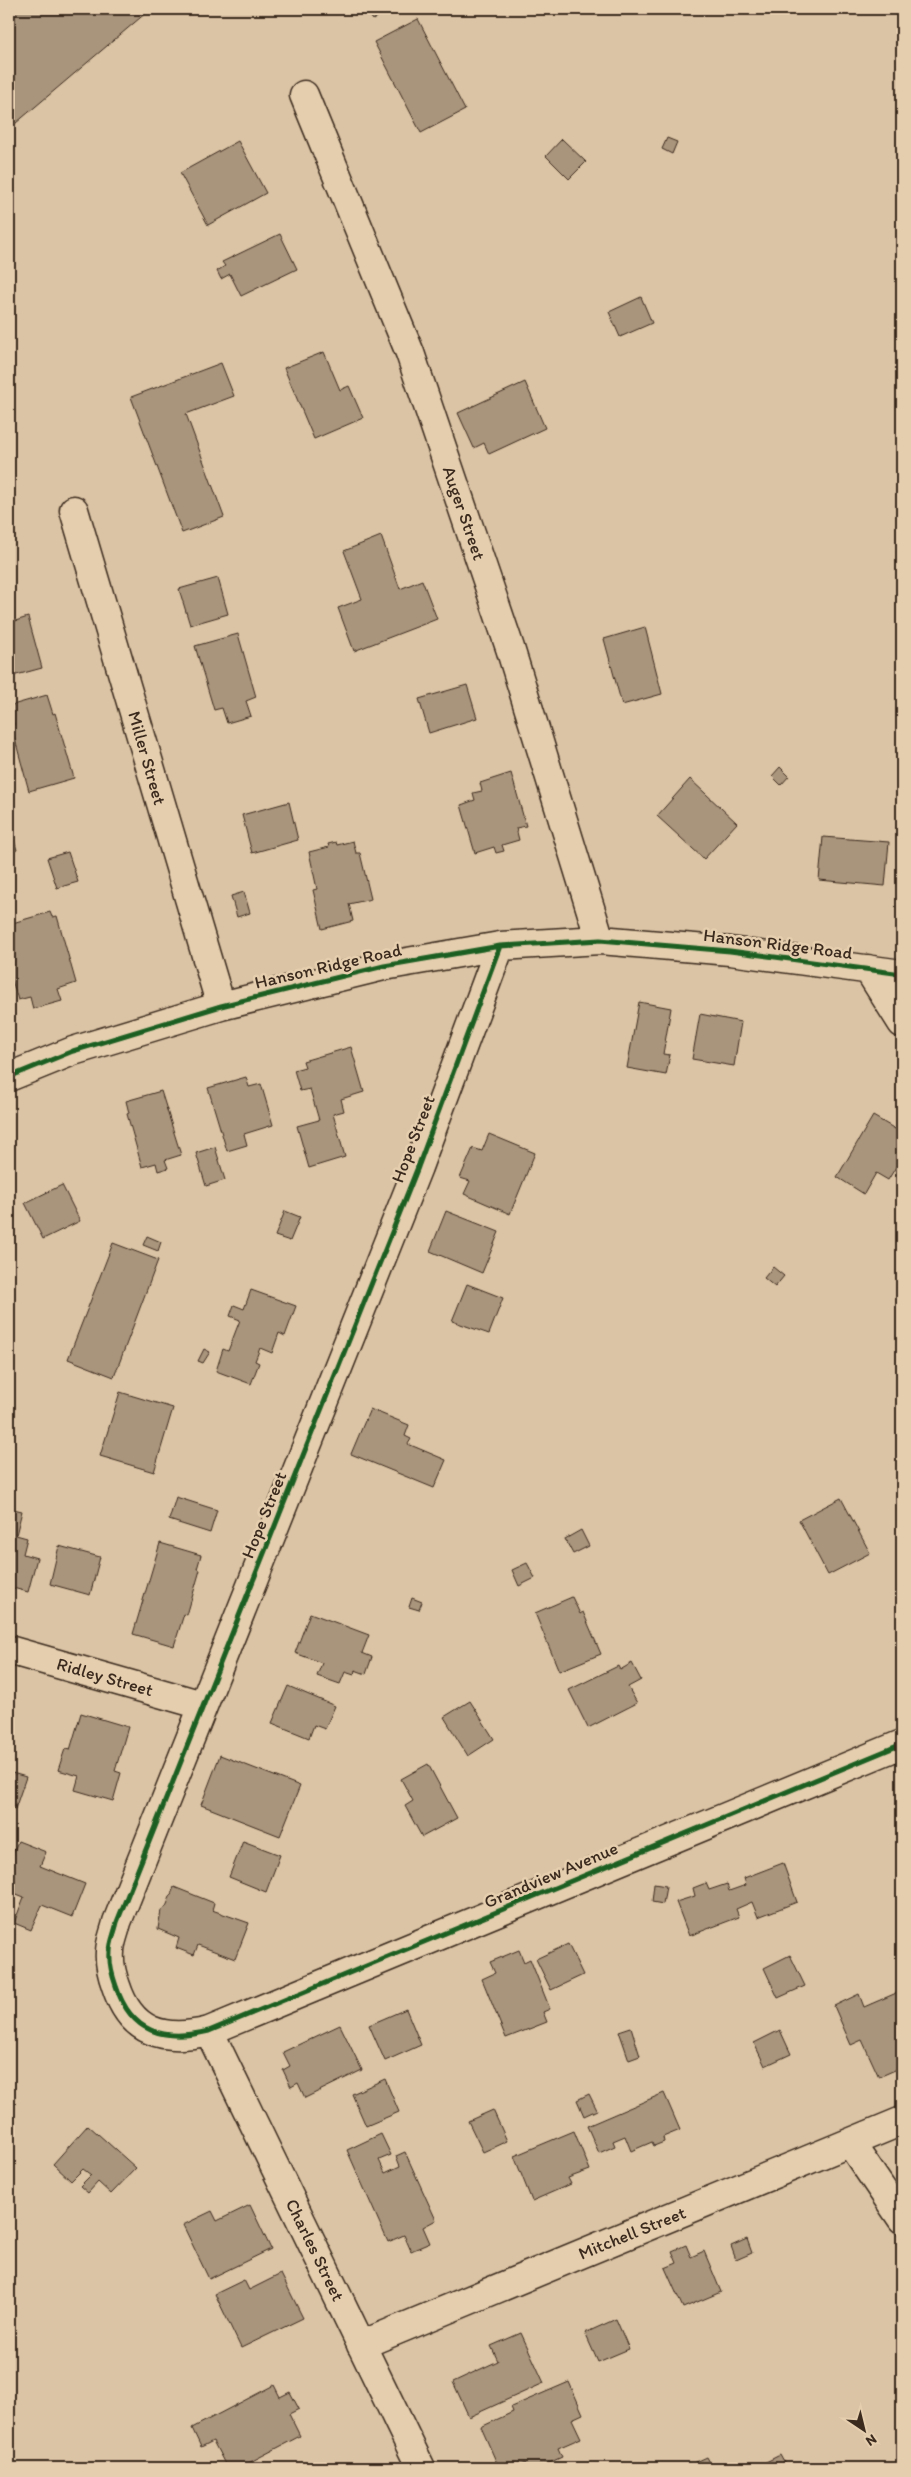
<svg xmlns="http://www.w3.org/2000/svg" width="911" height="2477" viewBox="0 0 911 2477" font-family="Itim,sans-serif">
<style>
.building{fill:#a9947b;stroke:#3b2a1e}
.lines{fill:none;stroke-linecap:round;stroke-linejoin:round}
.minor-casing{stroke:#3b2a1e;stroke-width:31}
.minor{stroke:#e5ceae;stroke-width:28}
.cycleway-casing{stroke:#e5ceae;stroke-width:8}
.cycleway{stroke:#1b5e20;stroke-width:5}
.labels{text-anchor:middle;stroke-width:5;stroke-linejoin:round;paint-order:stroke}
.street-label{font-size:18px;fill:#3b2a1e;stroke:#e5ceae}
</style>
<rect width="100%" height="100%" fill="#dbc4a5"/>
<filter id="ink" filterUnits="userSpaceOnUse"><feTurbulence type="fractalNoise" baseFrequency=".02" numOctaves="2"/><feDisplacementMap in="SourceGraphic" scale="10" xChannelSelector="R" yChannelSelector="G"/><feConvolveMatrix kernelMatrix="1 2 1 2 8 2 1 2 1" color-interpolation-filters="sRGB"/></filter>
<g filter="url(#ink)">
<path class="building" d="M9,9h135l3,3 -138,117z
M365,9h24l-16,11z
M418,19l47,91 -44,23 -47,-91z
M667,138l10,4 -5,12 -10,-5z
M562,139l24,23 -17,17 -23,-23z
M238,141l28,52 -58,32 -28,-52z
M280,234l17,35 -56,27 -11,-22 -9,5 -4,-8 8,-5 -3,-4z
M641,297l11,26 -32,14 -11,-25z
M324,352l16,38 9,-4 14,32 -49,21 -30,-71z
M221,363l13,33 -48,18 38,103 -42,16 -51,-136z
M525,382l20,46 -56,26 -5,-11 -10,5 -16,-35z
M381,536l19,53 22,-9 15,39 -83,32 -16,-43 24,-9 -18,-48z
M218,578l10,36 -38,11 -11,-36z
M28,617l14,51 -33,9v-54z
M645,627l17,67 -40,11 -18,-66z
M238,634l18,63 -10,4 5,15 -24,7 -5,-15 -8,2 -19,-64z
M467,685l10,33 -48,15 -10,-34z
M47,695l6,19 2,-1 19,65 -45,13 -18,-66h3l-5,-19z
M780,767l9,9 -8,9 -9,-9z
M511,773l15,53 -10,2 3,12 -17,5 2,6 -8,2 -2,-6 -19,6 -14,-48 14,-5 -2,-7 9,-2 -2,-8z
M690,779l47,44 -33,36 -47,-43z
M289,802l9,38 -46,13 -10,-38z
M9,823l8,27 -8,3z
M823,837l66,5 -4,44 -66,-6z
M353,841l3,12h4l11,46 -22,5 4,17 -31,8 -9,-39 4,-1 -8,-37 20,-5 -1,-3 8,-2 1,3z
M68,852l10,30 -21,6 -10,-30z
M244,892l6,21 -13,4 -6,-21z
M50,912l2,5 5,-1 19,67 -18,6 4,12 -29,8 -3,-12 -12,3 -9,-30v-46z
M639,1002l32,6 -8,46 7,1 -4,20 -39,-7z
M700,1014l41,8 -7,44 -42,-7z
M351,1047l13,45 -23,7 3,12 -11,3 12,43 -36,11 -12,-42 22,-6 -9,-31 -10,2 -6,-21 11,-3 -2,-6z
M246,1077l3,10 12,-3 12,41 -29,9 3,11 -20,6 -19,-63z
M161,1091l20,64 -16,5 3,8 -10,3 -2,-8 -14,4 -15,-53 2,-1 -3,-12z
M873,1116l29,17v24l-14,23 -12,-7 -12,21 -27,-17z
M489,1134l46,19 -25,61 -46,-20 6,-13 -10,-3 13,-30 9,3z
M215,1147l10,33 -19,6 -10,-33z
M62,1185l18,36 -37,18 -18,-36z
M285,1211l15,6 -10,24 -15,-5z
M446,1211l53,21 -17,41 -52,-22z
M147,1236l14,6 -3,9 -15,-6z
M113,1243l45,17 -44,117 -46,-18z
M773,1267l11,9 -9,11 -11,-9z
M467,1284l36,14 -14,36 -37,-13z
M251,1290l45,16 -11,30 -6,-3 -7,20 -12,-5 -5,13 4,2 -8,21 -35,-13 7,-22 5,2 12,-31 -10,-4 4,-11 10,4z
M204,1349l6,3 -7,11 -5,-2z
M120,1392l53,16 -19,64 -54,-16z
M370,1409l39,16 -4,11 6,3 -3,5 38,16 -12,28 -83,-34z
M176,1497l41,13 -7,23 -41,-13z
M841,1498l29,55 -42,22 -29,-55z
M9,1508l13,3 -6,24 11,3 -4,16 14,4 -9,34 -19,-5z
M581,1530l8,16 -16,8 -8,-15z
M160,1543l41,12 -4,14 3,1 -13,45 -3,-1 -10,32 -41,-12z
M59,1546l41,11 -10,38 -40,-11z
M527,1563l8,15 -16,8 -7,-16z
M572,1597l8,17 3,-2 18,42 -42,17 -24,-58z
M412,1598l10,4 -3,8 -10,-3z
M310,1613l59,22 -7,18 10,4 -6,17 -11,-4 -1,5 -9,-3 -5,12 -23,-8 5,-13 -27,-10z
M632,1663l9,17 -13,7 9,16 -49,25 -19,-38 49,-24 2,4z
M288,1686l47,20 -10,23 -11,-4 -5,13 -37,-15z
M470,1701l24,38 -26,17 -24,-39z
M81,1713l47,14 -13,44 6,2 -8,28 -38,-11 4,-14 -21,-6 7,-21 5,1z
M220,1755l80,31 -20,50 -79,-31z
M428,1764l29,54 -35,19 -17,-31 8,-5 -12,-22z
M9,1772l17,5 -11,32 -6,-2z
M18,1841l28,11 -6,14 45,18 -13,33 -30,-12 -11,25 -17,-7 10,-26 -15,-6v-28z
M243,1841l37,14 -14,37 -37,-15z
M783,1863l14,39 -39,15 -6,-15 -16,7 3,8 -50,19 -13,-34 19,-6 -2,-8 13,-5 3,7 18,-6 2,7 17,-6 -2,-7z
M654,1884l12,2 -3,18 -11,-2z
M174,1887l40,16 -2,7 37,13 -14,36 -37,-14 -4,10 -18,-7 3,-10 -21,-9 3,-19 5,-3z
M568,1944l15,31 -32,15 -15,-31z
M519,1950l5,12 6,-3 20,50 -7,3 4,10 -41,16 -24,-59 13,-6 -5,-11z
M790,1955l15,31 -27,12 -14,-30z
M901,1991l1,76 -23,10 -17,-37 -11,5 -17,-39 25,-12 5,13z
M406,2009l15,36 -36,16 -16,-36z
M340,2025l22,45 -57,28 -7,-15 -7,4 -8,-17 7,-4 -7,-14z
M631,2027l9,29 -11,4 -10,-29z
M780,2030l11,24 -26,12 -11,-23z
M385,2079l14,33 -33,14 -14,-32z
M664,2093l16,37 -17,7 1,5 -10,4 -2,-4 -21,9 -6,-15 -12,5 2,5 -16,7 -12,-27z
M589,2094l8,16 -13,6 -7,-16z
M493,2110l14,31 -24,11 -15,-31z
M88,2125l48,43 -25,26 -13,-12 -10,11 -8,-7 11,-11 -8,-6 -12,12 -18,-17z
M574,2131l16,39 -22,8 3,6 -39,17 -18,-45z
M381,2134l10,21 -12,5 6,13 15,-7 -4,-10 9,-4 31,68 -13,7 7,16 -19,8 -7,-16 -16,7 -41,-92z
M250,2205l21,44 -62,30 -26,-54 29,-14 5,10z
M747,2239l5,14 -16,7 -5,-14z
M686,2245l5,12 13,-6 17,41 -38,16 -18,-40 12,-5 -5,-12z
M281,2274l22,44 -62,30 -26,-54 29,-14 5,10z
M616,2319l13,30 -31,13 -13,-29z
M521,2333l23,50 -75,34 -16,-35 45,-21 -7,-15z
M569,2382l14,32 -11,5 9,19 -23,10 4,9 -24,11h-11l-2,-5 -11,5h-15l-18,-41 32,-15 -2,-5z
M274,2385l6,12 10,-5 9,17 -10,5 11,22 -61,32h-12l-14,-27 -12,6 -9,-19z
M780,2455l7,13h-33z
M707,2457l6,11h-16l-3,-5z"/>
<g class="lines">
<g class="minor-casing">
<path id="minor" d="M304,95l106,258 100,295 90,292
M74,510l147,496
M500,946l-82,221 -301,755c-2,10 -7,20 -7,30 -1,11 2,23 6,34 15,47 48,56 93,45l693,-287
M868,969l34,54
M9,1077l64,-26 148,-45 163,-40 116,-20 100,-6 130,11 172,23
M9,1650l193,55
M209,2031l212,437
M851,2144l51,75
M361,2345l541,-224"/>
</g>
<use href="#minor" class="minor"/>
<g class="cycleway-casing">
<path id="cycleway" d="M500,946l-82,221 -301,755c-2,10 -7,20 -7,30 -1,11 2,23 6,34 15,47 48,56 93,45l693,-287
M9,1077l64,-26 148,-45 163,-40 116,-20 100,-6 130,11 172,23"/>
</g>
<use href="#cycleway" class="cycleway"/>
</g>
</g>
<g class="labels">
<g class="street-label">
<text transform="translate(464 513) rotate(71)" y="6">Auger Street</text>
<text transform="translate(147 758) rotate(74)" y="6">Miller Street</text>
<text transform="translate(778 944) rotate(7)" y="6">Hanson Ridge Road</text>
<text transform="translate(328 966) rotate(-13)" y="6">Hanson Ridge Road</text>
<text transform="translate(413 1139) rotate(-69)" y="6">Hope Street</text>
<text transform="translate(264 1515) rotate(-68)" y="6">Hope Street</text>
<text transform="translate(105 1677) rotate(16)" y="6">Ridley Street</text>
<text transform="translate(551 1875) rotate(-23)" y="6">Grandview Avenue</text>
<text transform="translate(632 2233) rotate(-22)" y="6">Mitchell Street</text>
<text transform="translate(315 2250) rotate(64)" y="6">Charles Street</text>
</g>
</g>
<rect width="911" height="2477" fill="none" stroke="#e5ceae" stroke-width="30"/>
<rect x="15" y="15" width="881" height="2447" fill="none" stroke="#3b2a1e" stroke-width="2" filter="url(#ink)"/>
<g transform="translate(864 2430) rotate(145)" stroke="#e5ceae" stroke-width="4" paint-order="stroke">
<path d="M0-4L9 19L0 12L-9 19Z" fill="#3b2a1e"/>
<text y="-8" font-size="14" font-weight="bold" text-anchor="middle" fill="#3b2a1e">N</text>
</g>
</svg>
